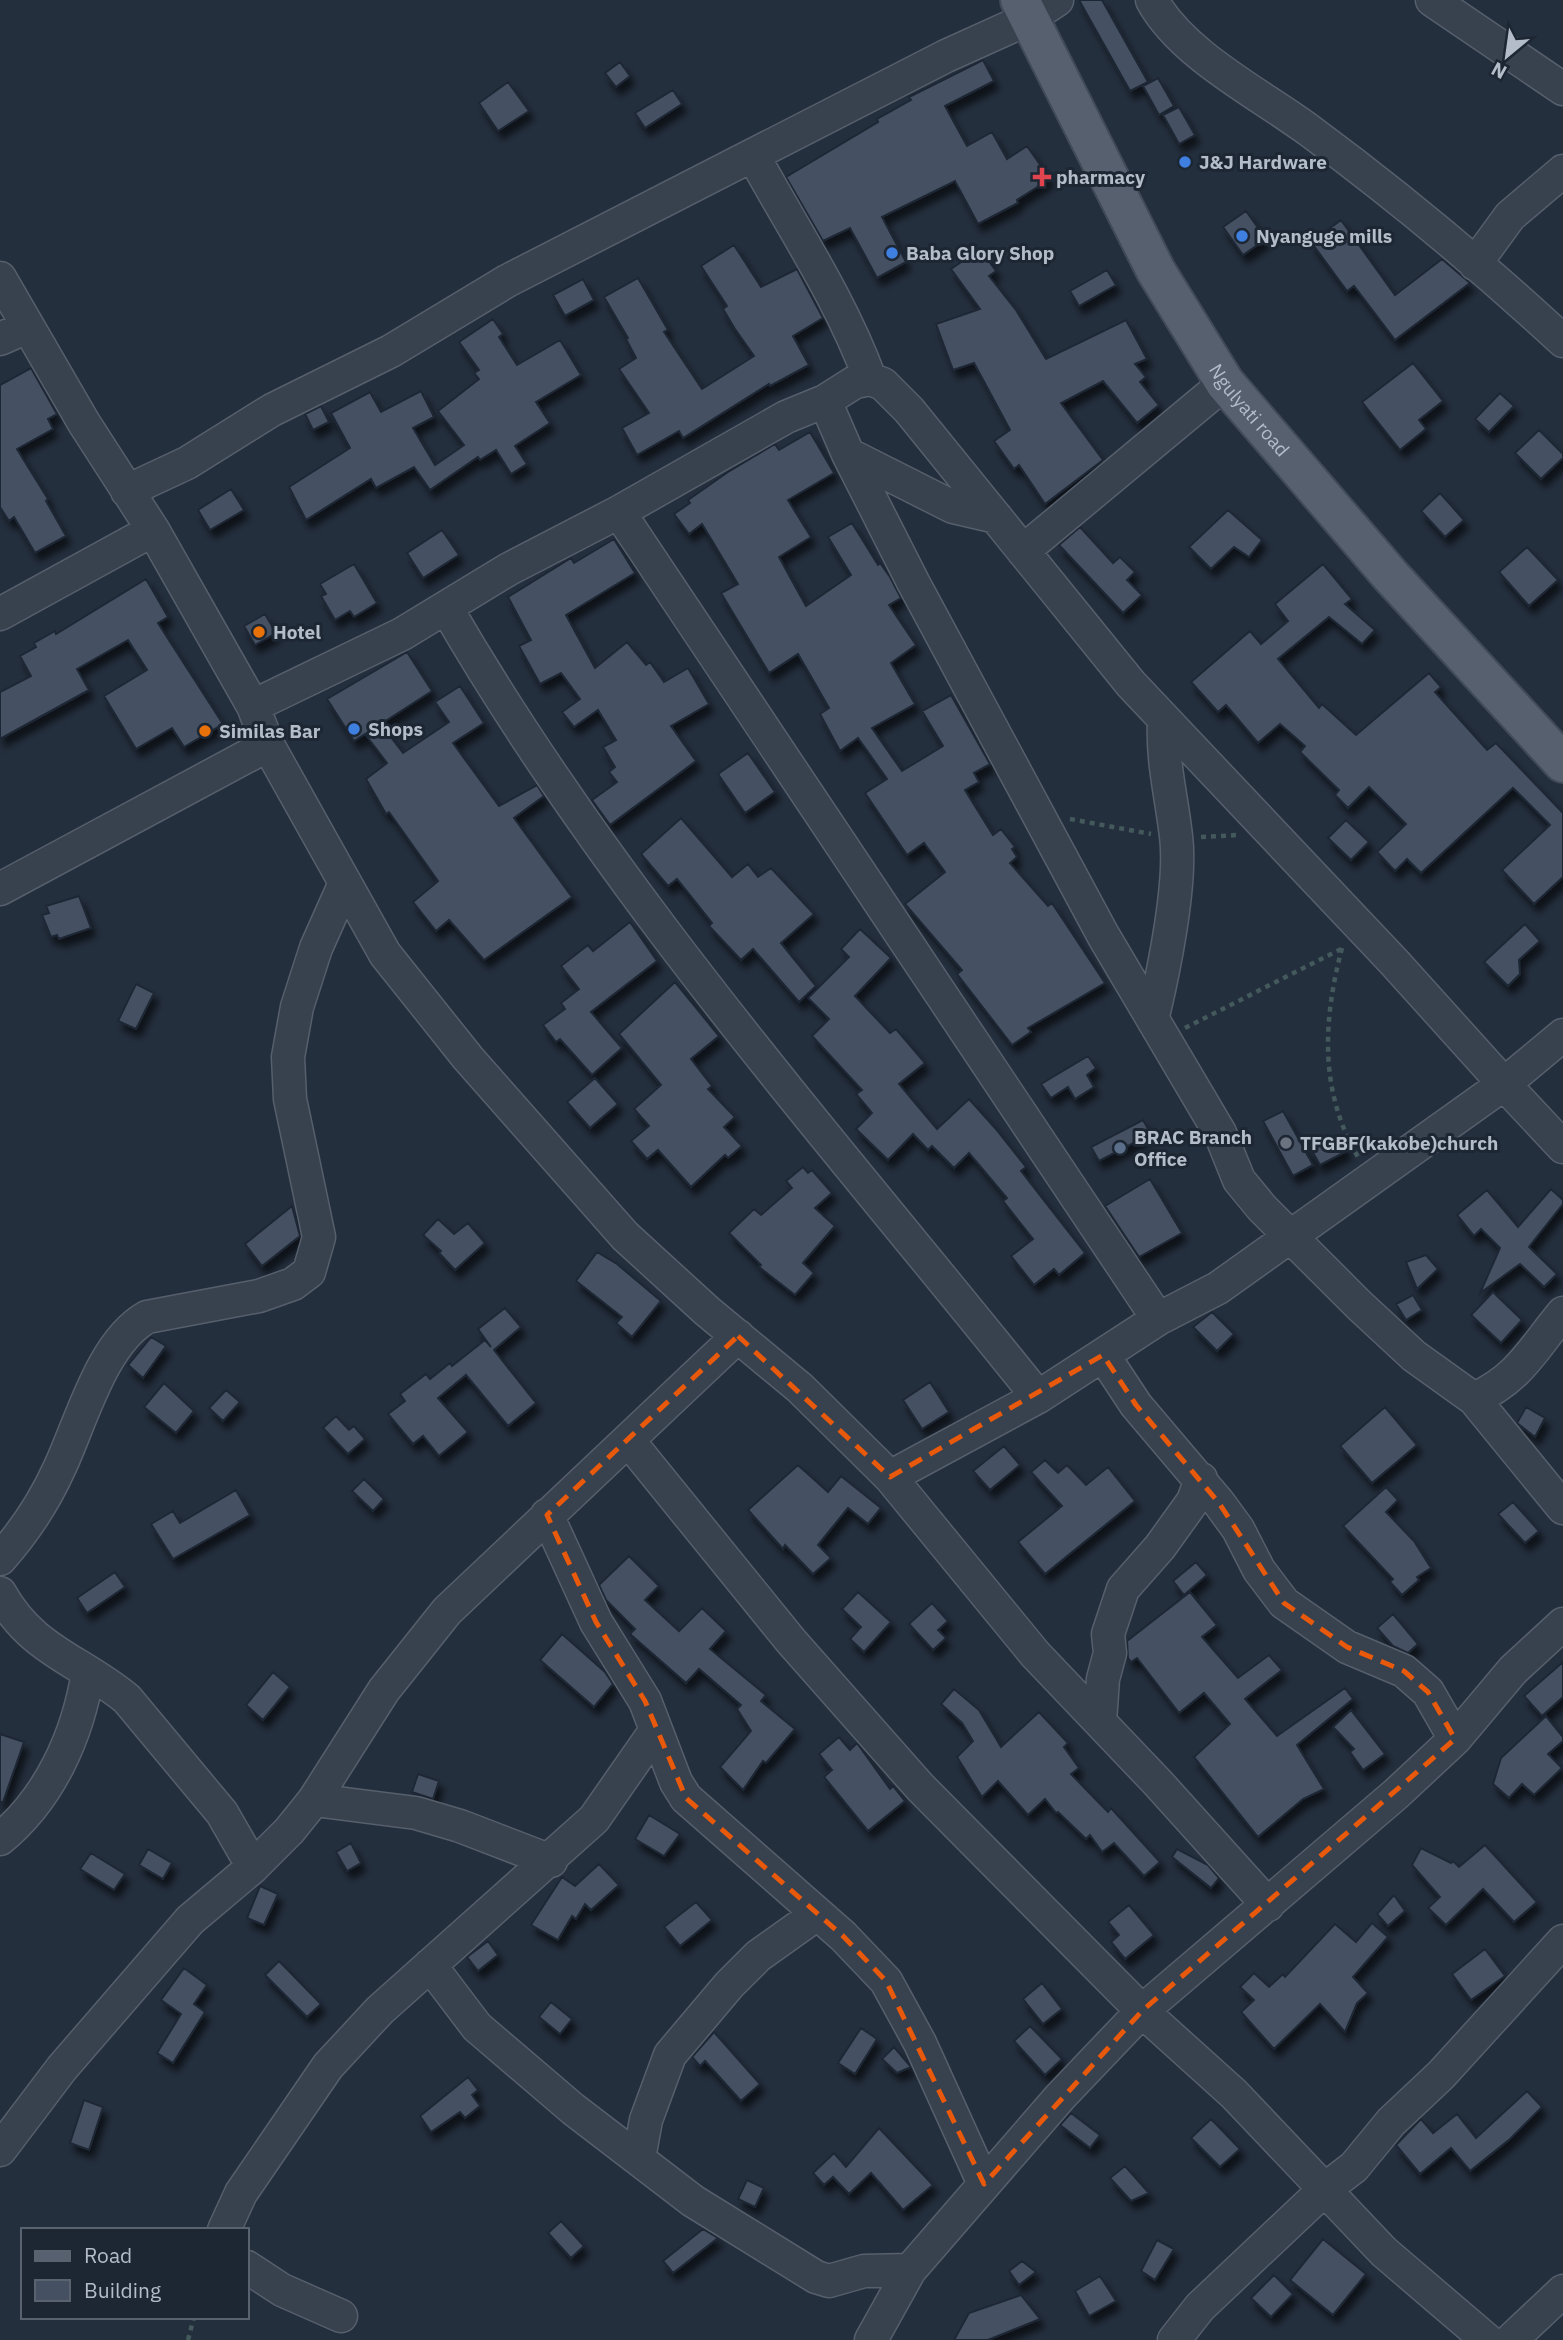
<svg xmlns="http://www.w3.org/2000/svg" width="1563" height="2340" viewBox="0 0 1563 2340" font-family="'IBM Plex Sans',sans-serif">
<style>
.building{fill:#455162;stroke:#1f2835;stroke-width:2;filter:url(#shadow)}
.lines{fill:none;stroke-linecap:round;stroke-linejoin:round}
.minor-casing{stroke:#565f6c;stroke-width:35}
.major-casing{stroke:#414a57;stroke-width:42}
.path{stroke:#44595c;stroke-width:4.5;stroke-dasharray:5 5;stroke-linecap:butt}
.minor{stroke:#38414e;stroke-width:32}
.major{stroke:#56606e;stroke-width:38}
.marked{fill:none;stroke:#e8590c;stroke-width:5;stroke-dasharray:14 9;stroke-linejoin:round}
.shop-dot{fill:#3f7fe0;stroke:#1d2633;stroke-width:2.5}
.health-dot{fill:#e0444e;stroke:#1d2633;stroke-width:2.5}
.food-dot{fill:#e8710a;stroke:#1d2633;stroke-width:2.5}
.worship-dot{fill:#6b7280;stroke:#1d2633;stroke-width:2.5}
.service-dot{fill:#5c6f8a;stroke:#1d2633;stroke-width:2.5}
.labels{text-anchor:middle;stroke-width:6;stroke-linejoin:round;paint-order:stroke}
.poi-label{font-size:19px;font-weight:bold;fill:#b4bcc9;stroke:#1d2633;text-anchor:start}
.street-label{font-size:19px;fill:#b4bcc9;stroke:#1d2633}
</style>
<defs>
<filter id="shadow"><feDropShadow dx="4.5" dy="8" stdDeviation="3.5" flood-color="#0009"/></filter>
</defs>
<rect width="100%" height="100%" fill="#242f3e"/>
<path class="building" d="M1079,0h23l46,82 -18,9z
M983,60l11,21 -49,25 22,40 25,-14 15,27 20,-13 23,33 -33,21 1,3 -40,21 -23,-43 -73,36 24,45 -29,16 -27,-50 -27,13 -37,-64 92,-55 -1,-3 34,-19 -2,-3z
M620,62l10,14 -14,11 -11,-14z
M1158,78l16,28 -15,9 -16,-29z
M508,82l21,29 -31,20 -19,-28z
M673,90l9,14 -37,24 -10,-15z
M1179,107l16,28 -16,9 -16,-29z
M1246,211l20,28 -23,16 -20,-28z
M1341,220l54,75 47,-36 28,24 -75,57 -41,-54 -7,5 -36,-49z
M734,245l27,42 36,-18 26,49 -30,18 16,29 -39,21 -1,-2 -86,54 -4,-7 -42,24 -15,-27 27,-15 -30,-44 17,-11 -10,-19 2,-1 -24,-41 34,-19 30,52 -4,2 38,57 52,-33 -19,-27 -12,-20 4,-3 -26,-40z
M980,249l16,22 -7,5 27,34 30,49 80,-39 21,39 -12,5 11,13 -6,5 19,23 -22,18 -34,-42 -42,22 42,57 -58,44 -26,-39 -5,4 -20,-28 16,-11 -36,-67 -21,7 -17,-46 44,-15 -29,-40z
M1107,270l9,15 -37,21 -9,-15z
M583,279l11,21 -29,16 -12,-21z
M493,319l10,15 -4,3 18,28 43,-25 21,35 -45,27 14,21 -35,23 12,18 -16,10 -15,-24 -16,10 -2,-3 -48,33 -16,-23 -38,21 -5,-9 -65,41 -17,-33 61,-39 -19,-35 39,-21 11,20 40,-21 13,26 -21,11 22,37 29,-20 -26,-34 41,-32 -5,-6 5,-3 -20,-28z
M1413,363l30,38 -24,19 7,9 -26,21 -38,-48z
M31,368l26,46 -9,5 5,10 -36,20 31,50 -2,2 20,35 -31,17 -21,-36 -5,4 -9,-14v-122z
M1500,393l14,13 -25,26 -14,-13z
M321,406l8,16 -16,8 -8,-16z
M1539,430l24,24v4l-22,21 -26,-26z
M810,432l24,41 -46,27 23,37 -32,20 27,49 45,-31 -23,-38 24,-14 26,42 2,-2 10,14 11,21 -12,7 27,40 -25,18 24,41 -43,24 30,43 41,-25 -21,-35 29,-16 39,69 -16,9 5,9 -14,8 28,45 8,-6 14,18 -3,2 5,8 -7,6 38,43 4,-3 53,80 -77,45 3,4 -19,13 -55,-71 5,-4 -57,-66 40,-32 -21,-29 -17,12 -42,-62 22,-14 -29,-41 -18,13 -20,-37 9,-6 -31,-54 -29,19 -48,-80 17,-9 -36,-60 -13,10 -15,-20 16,-11 -2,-3 40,-28 47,-28 4,6z
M231,489l13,21 -34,20 -12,-20z
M1440,493l24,27 -19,17 -24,-26z
M1228,510l34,30 -13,17 -15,-10 -23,22 -22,-22z
M1080,527l33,36 7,-6 15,15 -8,8 15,15 -19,18 -64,-68z
M442,530l17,25 -36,23 -16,-25z
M614,539l21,34 -69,42 29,53 32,-26 19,23 4,-3 14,20 24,-14 21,36 -38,22 25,35 -86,64 -18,-25 25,-18 -8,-10 6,-5 -12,-20 13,-7 -18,-30 -24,17 -12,-15 18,-13 -19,-26 -21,11 -21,-38 12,-6 -23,-43 63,-39 3,5z
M1527,547l31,33 -29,26 -30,-34z
M354,564l23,39 -23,14 -4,-6 -15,9 -14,-24 5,-2 -6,-10z
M1323,564l29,35 -7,5 30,26 -13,14 -33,-27 -51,42 41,49 3,-4 34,31 73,-62 12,14 -6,5 52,58 9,-7 67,70v64l-29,27 -32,-34 48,-45 -37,-37 -92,85 -14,-14 -12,12 -18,-19 29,-28 -37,-37 -21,21 -13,-13 4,-5 -39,-38 5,-6 -25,-22 -22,19 -32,-38 -8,7 -27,-30 59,-51 11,13 27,-23 -13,-17z
M146,579l22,38 -10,6 65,101 -39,23 -12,-19 -36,21 -32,-53 43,-26 -19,-30 -51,29 12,21 -89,49v-47l31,-16 -11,-20 16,-9 -2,-4 21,-12 1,3z
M265,614l11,19 -21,12 -11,-19z
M407,652l25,39 -51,33 22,29 46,-31 -14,-20 25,-16 24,37 -31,20 46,63 38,-21 7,11 -30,22 58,79 -88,63 -35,-40 -13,11 -23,-29 25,-21 -49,-69 -3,2 -20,-35 21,-16 -22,-29 -11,7 -27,-42z
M748,753l27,39 -30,21 -27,-39z
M681,818l51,59 16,-13 10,13 13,-9 43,46 -33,29 35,43 -17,16 -46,-53 -12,11 -32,-34 3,-3 -35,-44 -9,7 -27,-32z
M1346,820l23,22 -18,18 -23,-22z
M79,896l12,32 -32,11 -2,-4 -6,2 -9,-22 7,-2 -3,-7z
M630,922l27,39 -66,51 31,36 -30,27 -32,-36 -4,3 -13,-17 22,-16 -4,-6 18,-14 -18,-23 27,-21 5,6z
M1525,924l15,17 -21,19 1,14 -12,12 -24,-24z
M860,929l31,29 -36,38 35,37 6,-4 29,34 -26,21 38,45 32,-30 26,29 31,39 -5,4 64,82 -26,22 -5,-6 -20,16 -23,-29 22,-17 -30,-38 4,-3 -38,-45 -15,15 -22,-22 -4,4 -15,-16 -25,26 -32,-31 16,-16 -16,-19 6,-4 -50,-54 17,-17 -21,-21 41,-41 -8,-8z
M675,982l44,54 -28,23 21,27 -4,3 27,28 -11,10 18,19 -14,12 -3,-3 -34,32 -33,-37 -11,9 -16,-18 18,-15 -15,-17 27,-24 -42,-51z
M136,984l18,9 -18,36 -18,-8z
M1088,1056l8,12 -9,7 7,12 -19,12 -7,-12 -17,11 -10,-14z
M595,1078l23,26 -28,24 -23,-26z
M1283,1111l30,54 -20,11 -30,-55z
M1143,1120l8,14 -52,27 -8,-14z
M1339,1135l8,16 -27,14 -9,-16z
M803,1167l5,6 4,-3 20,23 -17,15 20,18 -32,37 11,10 -19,22 -36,-28 2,-2 -32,-32 25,-24 7,6 31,-27 -6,-7z
M1150,1179l32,54 -43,24 -34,-51z
M1551,1189l12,11v4l-34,43 28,27 -13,13 -24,-23 -40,29 20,-45 -19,-19 -7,7 -17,-21 30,-25 31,37z
M292,1206l8,30 -38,30 -17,-22z
M438,1219l16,15 14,-11 17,20 -30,27 -16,-17 2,-2 -18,-16z
M597,1252l20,12 44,37 -29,36 -16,-14 6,-6 -46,-36z
M1426,1255l12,14 -21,20 -11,-27z
M1493,1292l29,28 -21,23 -30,-28z
M1413,1295l9,15 -16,10 -10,-16z
M505,1308l16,19 -27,23 42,53 -28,23 -42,-51 -28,23 30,34 -29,24 -16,-20 -10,8 -25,-30 17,-13 -5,-7 26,-20 4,5 20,-16 2,3 33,-26 6,7 -13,-18z
M1212,1312l22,22 -17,17 -24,-24z
M151,1337l15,9 -23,32 -15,-13z
M930,1382l19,30 -27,17 -19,-29z
M164,1383l30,28 -18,22 -32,-26z
M226,1390l14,12 -17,19 -14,-13z
M1385,1407l32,38 -45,38 -32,-37z
M1526,1407l19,11 -10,19 -18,-14z
M336,1416l13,14 5,-4 11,13 -17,15 -25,-26z
M1004,1446l16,19 -30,25 -17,-19z
M1045,1460l13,13 9,-8 19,20 22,-18 27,34 -90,73 -27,-32 44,-36 -31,-34z
M798,1465l30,27 13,-16 40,32 -13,16 -20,-16 -30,37 13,13 -18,16 -28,-29 -2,4 -35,-39z
M364,1479l20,20 -11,12 -21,-20z
M1386,1487l12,13 -12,12 28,29 17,27 -14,9 2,3 -17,15 -12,-13 3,-3 -50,-53z
M236,1490l14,25 -77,44 -22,-35 22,-13 7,12z
M1513,1502l26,29 -14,12 -27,-29z
M629,1556l30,30 -14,14 34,31 23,-23 24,23 -16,18 56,46 -5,6 34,28 -29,34 -3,-2 -20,29 -23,-23 31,-36 -14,-22 4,-4 -42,-36 -13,14 -56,-49 5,-5 -29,-29 -7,-15z
M1196,1562l11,13 -23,20 -11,-14z
M115,1572l10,15 -38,26 -10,-15z
M858,1592l33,30 -27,30 -14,-13 11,-12 -19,-18z
M1190,1592l27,33 -15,12 36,41 31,-23 13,15 -37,29 32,37 68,-48 8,11 -56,46 27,44 -21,10 -45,38 -64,-80 36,-33 -26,-31 -25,20 -42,-55 -6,4 -3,-4 -1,-17z
M932,1603l16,18 -10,9 8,8 -13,12 -24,-26z
M1393,1614l25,30 -10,9 -15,-7 -16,-18z
M562,1634l43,38 8,12 -19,23 -54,-47z
M1563,1662v35l-21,19 -18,-20z
M273,1672l17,15 -27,33 -17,-15z
M954,1689l25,21 22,37 38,-35 29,31 -4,4 15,21 -8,6 37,38 3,-4 49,54 -16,14 -30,-33 -12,9 -12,-17 -4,4 -28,-27 -2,1 -11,-14 -17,16 -30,-34 -16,16 -25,-40 16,-16 -11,-18 -21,-19z
M1351,1710l34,44 -22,16 -13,-18 4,-3 -21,-22z
M1546,1716l17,21v4l-15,13 14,14 -28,27 -12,-11 -13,14 -16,-14 8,-26z
M0,1734l24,8 -21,60h-3z
M839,1737l11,13 7,-7 33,46 3,-3 12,15 -37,30 -44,-54 8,-7 -13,-16z
M418,1774l21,7 -6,18 -21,-7z
M649,1815l31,19 -16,22 -29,-17z
M351,1843l10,20 -14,8 -11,-19z
M1485,1845l52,57 -23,20 -31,-33 -37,36 -18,-17 12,-11 -28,-32 9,-17 30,15 2,-2 6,6z
M148,1849l24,14 -9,16 -24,-14z
M1177,1849l31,16 11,13 -8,10 -39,-31z
M91,1853l34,21 -11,16 -34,-21z
M599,1864l20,21 -28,25 -6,-6 -9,15 -4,-3 -14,24 -27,-15 31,-48 13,9z
M260,1886l18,8 -14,31 -17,-7z
M1394,1895l11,16 -17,15 -11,-12z
M696,1902l16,18 -32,26 -16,-19z
M1129,1905l25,30 -29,24 -14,-17 8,-7 -11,-13z
M1372,1923l16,14 -35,40 15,16 -11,10 -12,29 -25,-28 -46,45 -33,-37 13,-12 -14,-13 14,-14 15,14 14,-13 2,3 50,-53 21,18z
M488,1941l10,14 -20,16 -11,-14z
M1485,1949l20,27 -34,24 -19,-26z
M279,1961l42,43 -14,13 -42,-42z
M184,1968l23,17 -13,19 11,8 -32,51 -16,-10 24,-39 -20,-14z
M1042,1983l20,26 -19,15 -20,-25z
M551,2002l21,17 -12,15 -21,-17z
M1030,2026l32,33 -17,16 -31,-34z
M861,2028l16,11 -22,35 -17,-11z
M714,2032l46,52 -19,17 -36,-40 -5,5 -8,-9z
M894,2047l17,20 -14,6 -15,-14z
M468,2077l10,13 -6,5 8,11 -15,12 -5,-6 -29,20 -11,-16z
M1527,2091l15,16 -32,32 -40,32 -19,-23 -31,26 -24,-29 25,-26 12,14 24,-19 19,24z
M84,2100l19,7 -14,43 -19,-7z
M1071,2113l29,22 -10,13 -30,-23z
M1211,2119l29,30 -20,18 -29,-29z
M879,2128l54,57 -30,25 -32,-37 -22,21 -16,-17 -9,8 -11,-12 21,-20 12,14z
M1125,2166l24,27 -18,8 -21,-23z
M747,2180l17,8 -9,19 -17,-8z
M561,2221l23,25 -13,12 -23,-25z
M703,2229l15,9 -45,35 -10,-12z
M1323,2239l43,35 -33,41 -43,-35z
M1157,2240l17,9 -19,31 -14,-9z
M1022,2261l14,11 -17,13 -10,-14z
M1274,2275l19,19 -22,23 -20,-19z
M1100,2276l16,25 -27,15 -14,-25z
M1021,2295l19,24 -52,21h-34l15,-27z"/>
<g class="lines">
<g class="minor-casing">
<path id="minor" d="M1152,0c30,55 108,94 158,131 88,65 173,136 253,210
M1432,0l131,89
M754,157c40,73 87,143 116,222
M1475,264l35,-48 53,-45
M0,278l84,145 69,107 100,176 15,39 117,209 83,104 157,178 82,75 93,77 90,89 145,177 123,129 110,122
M0,339l27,-12
M825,401l23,53 65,128 190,353 117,198 19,47 23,28 97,97 55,51 60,43 89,109
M848,454l105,53 43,10
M127,491l60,-28 85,-53 119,-59 116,-70 439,-225 84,-38 27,-18
M619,512l539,807
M1023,551l202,-168
M447,609c165,285 386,532 591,788
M0,614l153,-84
M253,706l149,-72 107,-65 110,-57 167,-95 39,-16 30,-19 15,-3 13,5 26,26 222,274 263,278 110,122 59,-49
M0,889l268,-144
M1153,1016c11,-46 29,-134 23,-180 -5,-43 -14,-73 -12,-117
M1103,1355l33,50 83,98 19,26 21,41 25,33 63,44 57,24 24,21 27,47
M1474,1399c46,-21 58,-49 89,-86
M628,1440l163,201 129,146 222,224 92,83 150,158 103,88
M890,1477l148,-80 120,-78 60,-31 286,-204 59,63
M547,1515l49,107 49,79 31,81 10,16 157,138 43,45 34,62 64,141
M0,1559c24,-27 44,-57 59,-90 22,-46 42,-126 88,-152l112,-21 34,-12 16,-12 10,-35 -29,-138 -2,-42 9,-50 19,-59 29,-65
M0,1593c32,58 80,67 127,106l95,114 31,54
M1100,1722l3,-43 7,-26 -2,-19 15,-45 37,-42 33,-46 8,-22
M314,1800l102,13 44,13 91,35
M0,1839c50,-41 78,-104 88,-167
M430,1965l47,62 96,82 120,92 123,76 13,4 35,-10 46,-1
M0,2150l62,-82 128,-148 63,-53 36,-36 25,-31 70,-110 63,-79 291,-275
M639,2158l7,-38 24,-65 59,-70 29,-29 59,-42
M224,2230l17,-37 87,-127 52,-56 214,-191 62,-89
M247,2267l35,23 59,26
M871,2340l39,-70 150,-173 82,-86 254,-217 59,-55 58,-69 50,-46
M1174,2340l26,-33 124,-117 30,-23 37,-45 50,-47 122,-134
M1511,2340l52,-49"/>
</g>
<g class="major-casing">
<g id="major">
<path id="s1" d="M1020,0l136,271 69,112 165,192 173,188"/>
</g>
</g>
<path class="path" d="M1070,819l81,15
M1201,837l37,-2
M1342,948c-19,72 -23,143 16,209
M1185,1028l158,-80
M188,2340l6,-23"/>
<use href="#minor" class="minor"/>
<use href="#major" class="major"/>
</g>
<path class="marked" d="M738,1336l152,141 213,-122 33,50 83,98 65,100 63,44 57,24 24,21 27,47 -313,272 -158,173 -98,-203 -43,-45 -157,-138 -41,-97 -49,-79 -49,-107z"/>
<g class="shop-dot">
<circle cx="1185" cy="162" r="7"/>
<circle cx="1242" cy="236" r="7"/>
<circle cx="892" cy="253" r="7"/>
<circle cx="354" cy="729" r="7"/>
</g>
<path class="health-dot" d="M1038.5 166.5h7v7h7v7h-7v7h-7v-7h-7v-7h7z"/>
<g class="food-dot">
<circle cx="259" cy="632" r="7"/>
<circle cx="205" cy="731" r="7"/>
</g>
<circle class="worship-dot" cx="1286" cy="1143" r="7"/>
<circle class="service-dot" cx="1120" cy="1148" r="7"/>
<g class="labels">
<g class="poi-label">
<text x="1199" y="169">J&amp;J Hardware</text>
<text x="1056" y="184">pharmacy</text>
<text x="1256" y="243">Nyanguge mills</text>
<text x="906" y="260">Baba Glory Shop</text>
<text x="273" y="639">Hotel</text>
<text x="368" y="736">Shops</text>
<text x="219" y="738">Similas Bar</text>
<text x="1134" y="1144">BRAC Branch<tspan x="1134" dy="22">Office</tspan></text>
<text x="1300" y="1150">TFGBF(kakobe)church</text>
</g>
<g class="street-label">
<text dy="7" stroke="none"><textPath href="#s1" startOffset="471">Ngulyati road</textPath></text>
</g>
</g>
<rect x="21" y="2228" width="228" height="91" fill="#1d2633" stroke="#59626f" stroke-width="2"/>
<rect x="35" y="2251" width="35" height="10" fill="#56606e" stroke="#59626f" stroke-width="2"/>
<text x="84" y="2263" font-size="21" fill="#b4bcc9">Road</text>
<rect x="35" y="2280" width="35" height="21" fill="#455162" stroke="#59626f" stroke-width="2"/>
<text x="84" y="2298" font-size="21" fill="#b4bcc9">Building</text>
<g transform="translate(1507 56) rotate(209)" stroke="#1d2633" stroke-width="5" paint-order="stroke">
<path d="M0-5L12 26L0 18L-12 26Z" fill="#b4bcc9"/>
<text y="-10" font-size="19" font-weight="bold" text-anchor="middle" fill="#b4bcc9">N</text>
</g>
</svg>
